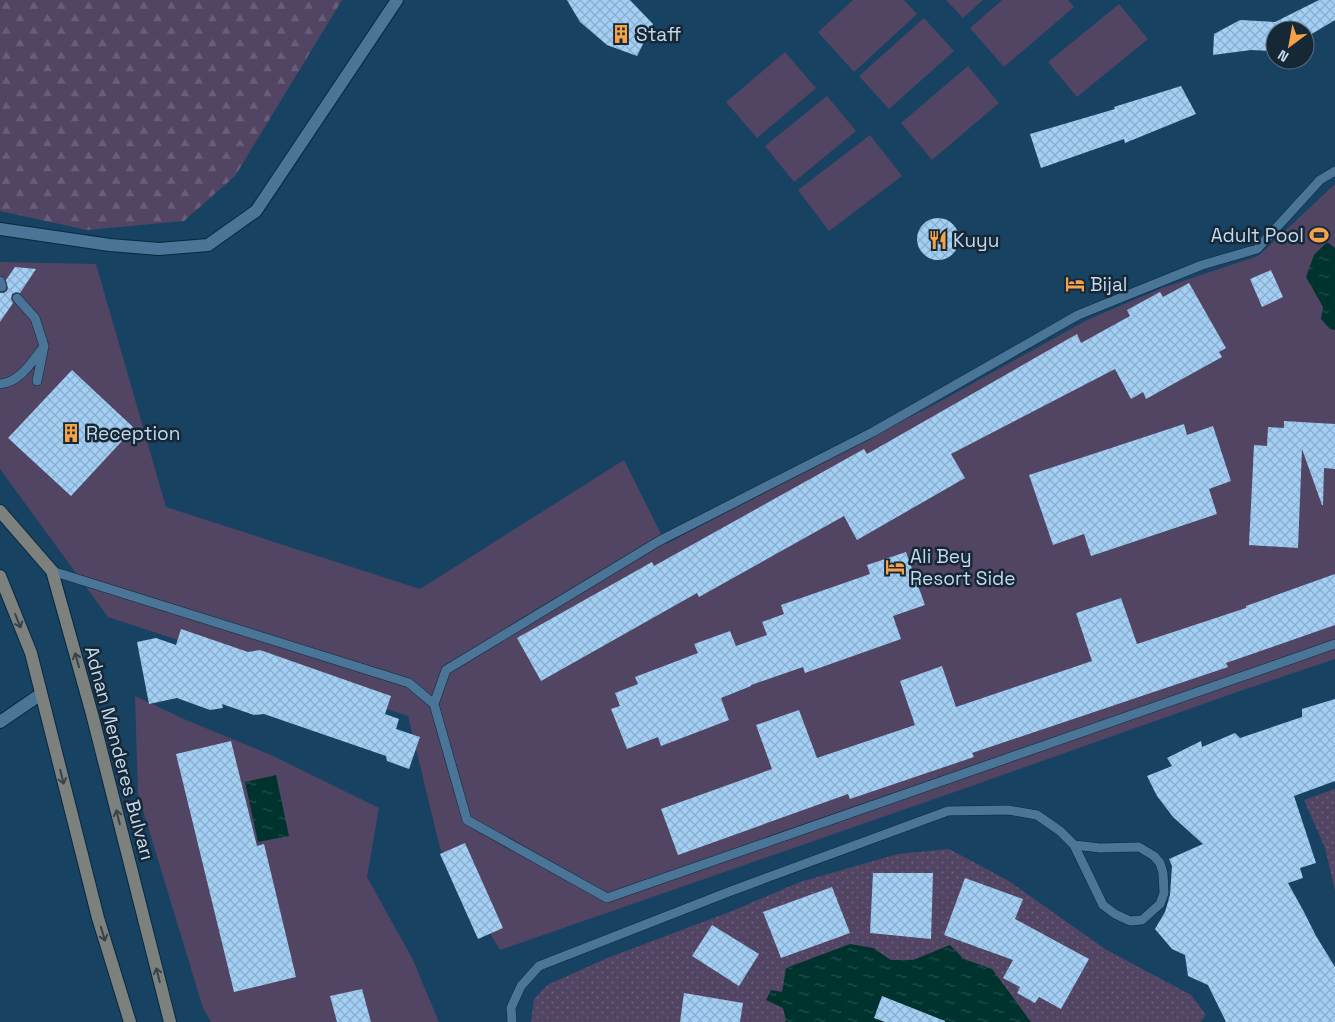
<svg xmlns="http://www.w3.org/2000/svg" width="1335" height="1022" viewBox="0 0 1335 1022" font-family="'Space Grotesk',sans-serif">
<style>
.grass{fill:#524463}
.forest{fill:url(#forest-firs)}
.park{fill:url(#park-dots)}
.water{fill:url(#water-ripples)}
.building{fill:url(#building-cross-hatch)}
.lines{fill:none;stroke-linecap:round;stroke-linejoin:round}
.service-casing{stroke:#07283f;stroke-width:10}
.minor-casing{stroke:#07283f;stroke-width:14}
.tertiary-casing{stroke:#07283f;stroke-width:14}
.secondary-casing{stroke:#07283f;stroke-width:14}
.service{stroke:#4b7597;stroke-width:9}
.minor{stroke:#4b7597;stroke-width:12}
.tertiary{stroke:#4b7597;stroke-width:12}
.secondary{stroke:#7c817e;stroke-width:12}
.oneway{stroke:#35424c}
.labels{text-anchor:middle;stroke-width:5;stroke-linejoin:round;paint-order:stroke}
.poi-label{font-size:19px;fill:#c4daee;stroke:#162736;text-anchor:start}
.street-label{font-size:19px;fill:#c4daee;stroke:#162736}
</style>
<defs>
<pattern id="forest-firs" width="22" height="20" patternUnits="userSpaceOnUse" patternTransform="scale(1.25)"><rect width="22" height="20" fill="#524463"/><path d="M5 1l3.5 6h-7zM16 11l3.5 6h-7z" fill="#695e7a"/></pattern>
<pattern id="park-dots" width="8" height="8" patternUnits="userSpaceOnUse" patternTransform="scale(1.25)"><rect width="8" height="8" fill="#524463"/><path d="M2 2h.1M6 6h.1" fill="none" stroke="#695e7a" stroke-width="1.8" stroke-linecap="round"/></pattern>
<pattern id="water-ripples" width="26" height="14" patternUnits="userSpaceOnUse" patternTransform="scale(1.25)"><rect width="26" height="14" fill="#00332e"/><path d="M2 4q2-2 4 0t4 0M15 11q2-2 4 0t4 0" fill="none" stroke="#24504d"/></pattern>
<pattern id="building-cross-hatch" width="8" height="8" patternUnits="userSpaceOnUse" patternTransform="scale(1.25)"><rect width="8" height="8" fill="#a3cff5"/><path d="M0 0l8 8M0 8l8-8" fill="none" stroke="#89acca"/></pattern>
</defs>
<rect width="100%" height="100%" fill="#184262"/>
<path class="grass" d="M853,0h51l13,14 -63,58 -36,-40z
M946,0h37l-20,18z
M1002,0h66l6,7 -70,60 -34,-39z
M1119,4l29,35 -71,58 -29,-35z
M924,18l30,33 -65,58 -30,-33z
M785,52l31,36 -59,50 -31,-36z
M968,66l31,37 -67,57 -31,-37z
M827,96l29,35 -62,51 -29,-36z
M870,135l32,41 -73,55 -31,-41z
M1335,184v475l-95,32 -274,97 -466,162 -60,-102 -32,-132 -300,-99 -108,-148v-207l96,2 70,243 254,82 204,-129 42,84 275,-143 146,-81 75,-32 96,-32z
M135,696l51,24 85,35 108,53 -12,69 45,81 27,64h-228l-8,-14 -65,-214z"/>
<path class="forest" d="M0,0h342l-107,176 -51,45 -97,9 -87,-19z"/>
<path class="park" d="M1335,789v102l-10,-43 -21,-48z
M949,849l60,32 96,68 86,46 15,20 -6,7h-669l3,-23 13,-14 58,-26 127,-48 68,-29 98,-28z"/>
<path class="water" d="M1327,242l8,6v82l-5,-1 -9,-10 2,-12 -17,-30 8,-22z
M276,775l13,61 -31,6 -13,-60z
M850,944l23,4 18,12h22l37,-15 14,14 28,10 39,53h-246l1,-2 -3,-12 -17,-8 5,-10 11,2 4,-24z"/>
<path class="building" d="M567,0h63l23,24 -16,32 -30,-11 -27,-23z
M1319,0h16v20l-30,18v-8h-30v21l-24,-1 -38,5 1,-21 26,-14 35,2z
M1181,86l15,28 -71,29 -1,-4 -83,29 -11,-34 85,-25 -1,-2z
M917 239a21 21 0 1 1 42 0a21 21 0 1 1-42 0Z
M15,267l21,2 -16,24 -4,-1 -4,2 -1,5 2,4 -13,19v-29h4l3,-2 1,-3 -2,-8z
M1271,270l12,27 -21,10 -12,-28z
M1189,283l37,65 -7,4 3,5 -76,42 -3,-7 -12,7 -16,-30 -164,85 14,24 -108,62 -13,-24 -145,81 -2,-4 -156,88 -24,-43 135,-76 2,4 210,-117 3,5 210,-120 4,9 49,-27 -3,-6 33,-18 3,5z
M72,370l62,58 -63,68 -63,-58z
M1284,421l51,3v45l-11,-1 -1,37h-1l-20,-56 -4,99 -49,-3 5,-100 13,1 1,-19 16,1z
M1184,424l3,11 26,-9 18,55 -22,8 8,25 -126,42 -7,-22 -31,11 -24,-70z
M906,552l19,53 -32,11 8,23 -96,34 -2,-6 -52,18v1l-30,12 8,22 -68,26 -3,-9 -31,12 -16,-40 9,-3 -5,-13 23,-9 -3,-7 63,-24 -4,-9 36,-13 6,15 31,-11 -5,-13 22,-8 -3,-9 89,-31 -3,-9z
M1335,574v51l-109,38 2,4 -256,86 2,4 -124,42 -2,-5 -170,61 -17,-46 111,-40 -16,-44 43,-15 18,48 98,-33 -15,-44 42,-15 14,41 136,-46 -16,-48 45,-15 16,46 109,-36v-2z
M181,629l67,23 12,-2 131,46 -6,18 14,5 -3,10 24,8 -11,32 -22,-8 -1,-5 -122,-42 -10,1 -32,-11 1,4 -13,2 -33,-12 -28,6 -12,-62 19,-4 20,7z
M1335,699v82l-41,15 22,67 -16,5 3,10 -15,5 16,29 12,24 19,31v55h-109l-18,-37 -20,-9 -3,-21 -13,-6 -17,-20 10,-17 5,-17 2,-29 -3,-7 34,-15 -30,-27 -16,-21 -10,-20 25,-10 -5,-8 34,-17 1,6 33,-14 5,5 62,-21v-8z
M231,741l26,105 7,-2 32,133 -62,15 -58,-238z
M465,843l38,85 -25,11 -38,-85z
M873,873h60l-2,66 -61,-6z
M965,878l58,21 -8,20 74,40 -28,50 -22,-12 -4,6 -18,-10 3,-6 -17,-9 10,-18 -69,-25z
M832,887l18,46 -69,25 -18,-46z
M712,925l47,29 -20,32 -47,-30z
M362,989l9,33h-34l-7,-26z
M684,993l59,10 -3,19h-60z
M882,996l63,25v1h-60l-11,-4z"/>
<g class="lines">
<g class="service-casing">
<path id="service" d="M0,281l2,6
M17,298l18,20 9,28 -7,35
M0,384c20,-2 31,-21 42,-35
M52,571l357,112 25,21 33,116 140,78 728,-254
M434,704l12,-34 213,-129 214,-109 205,-117 124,-50 55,-16 63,-69 15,-9
M512,1022l-1,-14 10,-22 18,-20 192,-75 217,-80 60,-1 29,5 23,16 14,14 29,60 12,9 15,7 12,-1 18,-16 4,-11 -1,-20 -3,-10 -6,-7 -15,-9 -39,1 -26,-3"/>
</g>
<g class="minor-casing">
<path id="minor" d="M0,722l41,-28"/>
</g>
<g class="tertiary-casing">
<path id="tertiary" d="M0,229l110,16 49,4 49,-4 48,-34 141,-211"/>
</g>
<g class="secondary-casing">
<path id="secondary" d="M0,511l52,60 40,143 78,308
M0,576l31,77 67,265 32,104"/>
</g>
<use href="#service" class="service"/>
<use href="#minor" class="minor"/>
<use href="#tertiary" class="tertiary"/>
<use href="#secondary" class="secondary"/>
</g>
<defs><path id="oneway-shaft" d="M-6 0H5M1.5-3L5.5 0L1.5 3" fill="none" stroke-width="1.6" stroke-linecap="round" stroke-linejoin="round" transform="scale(1.25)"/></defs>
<g class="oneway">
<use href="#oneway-shaft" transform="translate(18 621) rotate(68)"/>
<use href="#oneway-shaft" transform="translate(77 660) rotate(-106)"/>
<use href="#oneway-shaft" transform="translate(62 777) rotate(76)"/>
<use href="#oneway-shaft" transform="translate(118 817) rotate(-104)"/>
<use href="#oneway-shaft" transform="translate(103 934) rotate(73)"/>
<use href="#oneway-shaft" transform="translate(158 975) rotate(-104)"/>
</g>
<defs>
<g id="building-bare" transform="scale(1.5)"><path d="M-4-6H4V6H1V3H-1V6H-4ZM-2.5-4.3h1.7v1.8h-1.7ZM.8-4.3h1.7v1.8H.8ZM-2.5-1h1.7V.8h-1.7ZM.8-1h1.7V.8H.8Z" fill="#f6a247" stroke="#162736" stroke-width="2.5" paint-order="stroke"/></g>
<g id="stadium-bare" transform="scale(1.5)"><path d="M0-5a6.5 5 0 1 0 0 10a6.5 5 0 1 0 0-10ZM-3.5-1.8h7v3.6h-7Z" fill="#f6a247" stroke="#162736" stroke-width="2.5" paint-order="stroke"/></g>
<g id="restaurant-bare" transform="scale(1.5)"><path d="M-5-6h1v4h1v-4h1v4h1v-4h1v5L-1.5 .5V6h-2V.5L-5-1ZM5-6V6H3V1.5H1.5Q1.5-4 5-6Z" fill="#f6a247" stroke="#162736" stroke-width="2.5" paint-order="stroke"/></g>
<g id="hotel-bare" transform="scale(1.5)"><path d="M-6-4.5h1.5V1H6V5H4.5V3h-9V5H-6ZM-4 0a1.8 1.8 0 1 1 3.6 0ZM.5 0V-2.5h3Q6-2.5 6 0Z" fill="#f6a247" stroke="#162736" stroke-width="2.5" paint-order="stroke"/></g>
</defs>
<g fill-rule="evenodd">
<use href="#building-bare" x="621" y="34"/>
<use href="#stadium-bare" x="1319" y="235"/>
<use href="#restaurant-bare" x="938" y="240"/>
<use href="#hotel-bare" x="1075" y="284"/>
<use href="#building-bare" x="71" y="433"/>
<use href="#hotel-bare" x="895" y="567"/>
</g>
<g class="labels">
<g class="poi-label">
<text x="636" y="41">Staff</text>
<text x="1304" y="242" text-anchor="end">Adult Pool</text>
<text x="953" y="247">Kuyu</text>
<text x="1090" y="291">Bijal</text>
<text x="86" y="440">Reception</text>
<text x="910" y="563">Ali Bey<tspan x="910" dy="22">Resort Side</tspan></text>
</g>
<g class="street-label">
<text transform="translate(120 753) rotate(75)" y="7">Adnan Menderes Bulvarı</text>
</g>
</g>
<g transform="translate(1290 45) rotate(212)"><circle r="24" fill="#162736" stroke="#5c6f80"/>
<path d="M0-4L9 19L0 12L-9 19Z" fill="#f6a247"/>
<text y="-8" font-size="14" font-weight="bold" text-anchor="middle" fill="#c4daee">N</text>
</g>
</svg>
